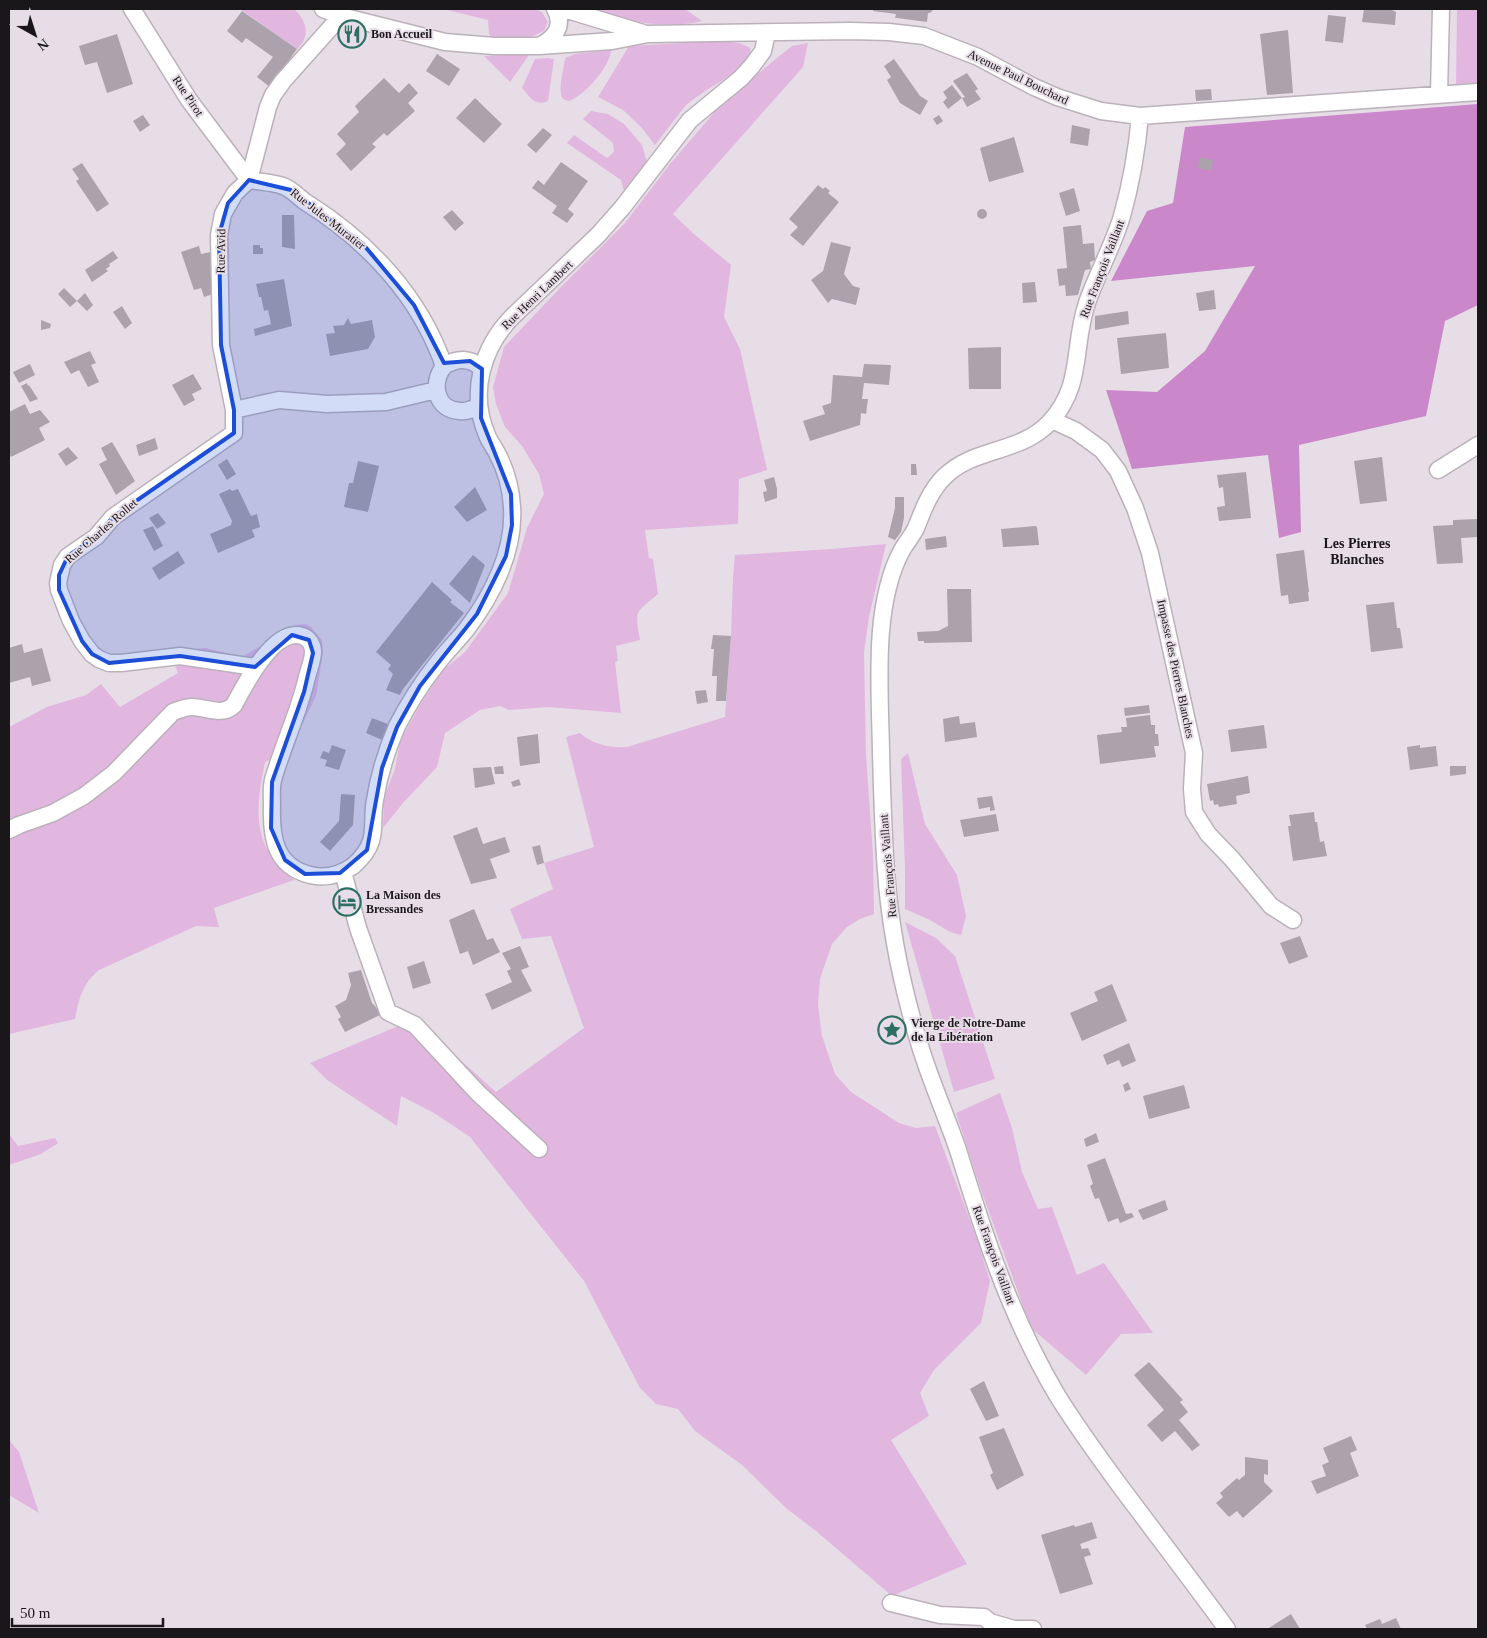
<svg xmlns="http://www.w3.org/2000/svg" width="1487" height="1638" viewBox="0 0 1487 1638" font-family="'Times New Roman',serif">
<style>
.green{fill:#e1b7e0}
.forest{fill:#ca87ca}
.building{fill:#aca2ab}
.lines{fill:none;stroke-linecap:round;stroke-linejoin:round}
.street-casing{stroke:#bbb1ba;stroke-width:19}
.street{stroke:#fff;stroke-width:16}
.marked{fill:#1d4ed8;fill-opacity:0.2;stroke:#1d4ed8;stroke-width:4;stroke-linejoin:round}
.labels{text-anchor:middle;stroke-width:4;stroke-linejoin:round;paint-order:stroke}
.poi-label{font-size:12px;font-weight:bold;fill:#1a171a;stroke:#e7dde7;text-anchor:start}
.street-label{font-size:12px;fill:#1a171a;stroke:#e7dde7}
.neighbourhood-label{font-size:14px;font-weight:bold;fill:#1a171a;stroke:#e7dde7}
</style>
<rect width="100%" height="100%" fill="#e7dde7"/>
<path class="green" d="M240,9h54c13,12 17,27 3,40z
M443,9h91l8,3 6,10 -4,9 -22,10 -29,-2 -4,-5 -1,-14z
M589,9h96l17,12c-38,9 -77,0 -113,-12z
M1457,9h21v74l-22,1z
M700,42c16,0 37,-3 50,6l1,8 -20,19 -26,16 -19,14 -31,40 -14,-18 -18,-17 -25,-13 31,-51z
M808,43l-5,24 -130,147 21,20 37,31 -7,52 16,32 27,121 -28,9 -1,45 -93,6 4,28 4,1 5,35c-24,20 -23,16 -18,46l-24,6 2,15 -3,1 6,51 -72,-6 -40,3 -9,-4 -20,4 -35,23 -8,34 -34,36 -20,25 1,-31 11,-28 5,-28 22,-39 21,-32 22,-18 43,-59 19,-65 17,-34 -5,-20 -17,-28 -17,-19 -9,-23 -3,-17 11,-40 56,-59 65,-65 45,-59 54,-63 68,-55z
M611,50c-1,17 -26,45 -42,51l-6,-2c-6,-9 1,-30 2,-41l10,-4z
M502,55h27l-19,27 -26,-26z
M548,58l6,1 -6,42c-13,6 -18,-4 -26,-13l13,-29z
M591,111l17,3 16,10 18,21 5,17 -23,29 -3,-11 -54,-37 7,-8 33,23 7,-6 -1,-9 -30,-24z
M886,544l-17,73 -5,36 2,101 7,101 1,59 -14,5 -13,8 -15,17 -12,35 -2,26 4,31 13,38 16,18 48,31 17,5 19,-2 43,116 12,39 -9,42 -47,47 -14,23 9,23 -38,24 76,124 -75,32 -76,-65 -30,-23 -44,-43 -47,-34 -17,-22 -22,-5 -16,-16 -56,-107 -114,-144 -36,-24 -33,-17 -4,30 -70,-46 -17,-17 105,-44 81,73 88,-64 -33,-92 -29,3 -12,-30 43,-20 -9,-26 50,-16 -28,-110 14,-4c14,12 30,15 47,14l98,-30 6,-81 2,-59 2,-22 97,-6z
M306,624l5,3 11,13 1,12 -7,44 -27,56 -24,10c-6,31 -13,63 5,92 6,10 15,18 24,26l-80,28 5,19 -23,-1 -97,44c-17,14 -20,29 -24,49l-66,15v-307l38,-20 39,-12 15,-11 19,23 58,-34 -9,-23 37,-2 36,9 54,-32z
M908,753l17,71 32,51 9,41 -5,19 -11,-3 -20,-12 -25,-11v-40l-4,-110z
M905,922l31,16 19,18 40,123 -41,13z
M1000,1093l12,35 10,44 16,37 14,-2 25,68 27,-12 49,70 -32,1 -35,41 -55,-47 -50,-138 -25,-77z
M9,1134l9,12 37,-8 3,5 -17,11 -32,11z
M9,1440l10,12 20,61 -30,-18z"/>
<path class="forest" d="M1478,104v201l-33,16 -19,95 -127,29 2,87 -22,6 -11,-83 -136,14 -26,-79 51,2 48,-41 50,-85 -144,15 36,-70 26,-8 12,-76z"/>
<path class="building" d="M873,9h61l-4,4h-2l-1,9 -30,-4h-2l1,-4 -23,-3z
M1364,9h28v1l4,2 -1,13 -33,-3z
M242,11l55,38 -27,38 -13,-10 16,-20 -27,-19 -4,5 -15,-12z
M1328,15l18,2 -3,26 -18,-2z
M347,25l17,5 -8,14 -15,-12z
M1288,30l5,63 -26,2 -7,-61z
M117,34l16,50 -26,9 -10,-31 -12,3 -6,-19z
M437,54l23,15 -11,17 -23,-15z
M894,59l26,37 8,5 -8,14 -20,-12 -13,-23 4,-3 -7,-11z
M967,73l11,16 -3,2 6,8 -14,8 -5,-9 3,-1 -12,-16z
M384,78l15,15 10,-10 9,10 -10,10 7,8 -28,25 -3,-3 -12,11 4,3 -25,24 -15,-17 10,-10 -9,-10 22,-22 -4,-6z
M952,85l10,13 -14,11 -5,-7 4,-4 -4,-6z
M1211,89l1,11 -16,1 -1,-11z
M475,98l27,26 -18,19 -28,-25z
M143,115l7,10 -10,7 -7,-11z
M939,115l4,6 -6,4 -4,-6z
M1072,125l18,4 -2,17 -18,-3z
M543,128l9,7 -16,18 -9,-8z
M1014,137l10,35 -35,10 -9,-34z
M1200,157l13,3 -2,11 -13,-3z
M561,162l27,19 -20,28 6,5 -7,9 -15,-10 5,-7 -25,-18 6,-8 6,5z
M82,163l27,41 -12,8 -21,-31 3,-2 -7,-10z
M818,185l5,4 2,-2 5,4 -2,2 11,9 -36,44 -13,-11 8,-8 -9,-8z
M1074,188l6,23 -14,5 -7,-23z
M977 214a5 5 0 1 1 10 0a5 5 0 1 1-10 0Z
M452,210l12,13 -9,8 -12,-14z
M282,215h12l1,34 -13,-2z
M1081,225l2,19 11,-1 1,17 -5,2 1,7 -6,1 -7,25 -12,1 -1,-11 -6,1 -2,-17 10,-1 -4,-41z
M831,242l20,5 -7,27 9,12 7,2 -4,17 -24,-6 -4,4 -17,-23 12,-9z
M253,245h7v3h3v6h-10z
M199,246l2,8 10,-2 2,42 -9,3 -3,-9 -7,2 -13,-38z
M113,251l5,7 -9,6 1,2 -4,3 2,2 -16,11 -7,-12z
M284,279l8,47 -37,10 -1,-7 17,-5 -3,-14 -4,1 -3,-14h-2l-3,-13z
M1035,282l2,20 -14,1 -1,-20z
M64,288l13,13 8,-8 8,12 -6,6 -10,-10 -7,6 -12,-13z
M1214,290l2,19 -17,2 -3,-18z
M122,306l10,17 -7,6 -12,-17z
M1128,311l1,13 -34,6v-14z
M348,318l3,6 21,-4 3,17 -7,12 -38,7 -4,-22 9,-1 -2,-7 11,-1z
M41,320l10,4 -1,4 -9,2z
M1166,333l3,35 -48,6 -4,-36z
M1001,347v42h-32l-1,-41z
M90,351l6,12 -5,2 8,17 -11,5 -9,-17 -8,4 -7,-12z
M30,364l5,11 -16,8 -6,-11z
M864,364l27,1 -2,20 -25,-2 -2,16h6l-2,15 -5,-1 -1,12 -50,16 -7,-20 22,-7 -3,-8 9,-3 2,-28 29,2z
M193,374l9,15 -10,5 3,6 -11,6 -12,-21z
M27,383l1,3 1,-1 9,14 -8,3 -9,-16z
M25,404l5,10 10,-4 10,12 -11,6 6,12 -34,17 -2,-4v-41z
M155,438l3,11 -19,7 -3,-11z
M112,442l23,39 -19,14 -17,-31 8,-4 -6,-12z
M68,447l10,11 -12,8 -8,-12z
M1382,457l5,44 -27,3 -6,-43z
M227,459l9,15 -9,6 -9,-15z
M358,461l21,5 -11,46 -24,-5 5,-24h4z
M911,464h5l1,11h-6z
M1246,472l5,46 -32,3 -2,-14 8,-1 -2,-19 -4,1 -2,-13z
M774,477l3,12v9l-12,4 -2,-10 4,-1 -3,-11z
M475,487l12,23 -20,12 -13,-15z
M230,489l2,2 6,-2 13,27 6,-2 3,13 -8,3 3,7 -37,16 -8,-19 21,-9 1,-4 -13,-27z
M895,497h9v21l-3,14 -6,8 -7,-3 7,-29z
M158,513l8,10 -9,6 -8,-11z
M1478,519v18l-17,1 2,25 -26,1 -4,-38 20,-1v-5z
M153,526l10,20 -9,5 -11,-21z
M1035,526l2,1 2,18 -36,2 -2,-18z
M946,536l1,11 -21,3 -1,-11z
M1304,550l5,42h-1l1,9 -20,3 -1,-9 -7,1 -5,-42z
M178,551l7,12 -26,17 -7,-12z
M473,555l12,10 -15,38 -21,-19z
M432,582l20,18 -2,2 14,11 -61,76 -3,6 -14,-5 7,-16 -5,-5 3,-4 -15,-13z
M947,589h24l1,53 -48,1v-2h-6l-1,-9 21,-1 10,-5z
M1394,602l3,26h3l3,20 -32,4 -5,-47z
M713,635l18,1 -5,65h-10l1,-25h-5l2,-27h-3z
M22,644l2,9 18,-5 9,33 -19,5 -2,-9 -21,6v-35z
M706,690l2,12 -11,2 -2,-13z
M1149,705l1,8 -25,3 -1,-8z
M1150,715l1,10h4v9h3l1,12h-5l2,11 -56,7 -3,-29 25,-3 -1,-5h6l-1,-9z
M959,716l1,8 15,-2 2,15 -32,5 -2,-23z
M372,718l16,6 -6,16 -16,-7z
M1264,725l3,23 -36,4 -3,-22z
M538,734l2,29 -20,3 -3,-29z
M332,745l14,5 -7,20 -14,-4 2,-6 -7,-2 3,-7 6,2z
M1420,745v3l16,-2 2,20 -28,4 -3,-23z
M503,766l1,8h-9l-1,-7z
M1450,766h16v8l-16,2z
M491,767l4,17 -20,4 -2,-20z
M1248,776l2,17 -14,3 1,8 -18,3 -1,-3 -4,1 -1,-5 -3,1 -3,-17z
M519,779l2,6 -8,2 -2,-5z
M341,794l14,1 -2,30 -23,26 -10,-9 19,-21z
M992,796l3,14 -5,1v-4l-11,2 -2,-11z
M1314,812l1,10h2l3,20 4,-1 3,15 -34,5 -5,-35h3l-2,-11z
M996,814l3,17 -35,6 -4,-17z
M477,827l6,17 22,-7 5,15 -20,7 7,19 -26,6 -18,-48z
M540,845l4,18 -7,2 -5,-18z
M474,909l13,31 6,-2 7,14 -27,13 -5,-14 -8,3 -11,-34z
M1300,936l8,21 -19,7 -9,-21z
M520,946l9,21 -8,3 11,21 -40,19 -7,-16 27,-12 -5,-11 4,-2 -9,-16z
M424,961l7,22 -18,6 -6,-22z
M361,970l11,33 10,11 -37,18 -7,-13 3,-2 -6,-11 11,-6 5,-15 -3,-12z
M1112,984l15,37 -45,20 -12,-28 28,-12 -4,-9z
M1129,1043l7,18 -14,6 -3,-7 -12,5 -4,-10z
M1128,1082l3,7 -6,3 -2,-7z
M1184,1085l6,23 -41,11 -6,-23z
M1096,1133l3,9 -13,5 -2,-8z
M1105,1158l21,56 6,-1 2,4 -14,6 -2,-5 -10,4 -9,-24 -4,1 -5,-13 3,-2 -6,-19z
M1165,1200l3,10 -25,10 -5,-10z
M1149,1362l34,38 -3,2 8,10 -9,8 21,25 -8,6 -17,-20 -13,11 -15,-17 17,-15 -30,-35z
M984,1381l15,35 -13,5 -16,-32z
M1004,1428l20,47 -27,15 -7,-15 3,-2 -14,-36z
M1351,1436l6,14 -7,3 9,23 -42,18 -6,-13 15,-5 -4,-11 7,-3 -6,-14z
M1245,1457l23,3v15l-4,-1v8l9,9 -30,27 -6,-7 -8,6 -13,-14 7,-6 -3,-4 17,-15 2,2 6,-5z
M1092,1522l5,16 -17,6 2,5 6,-1 3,7 -7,2 9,27 -33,10 -19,-59 33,-10 1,2z
M1291,1614l9,15h-33z
M1396,1618l5,11h-34l-2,-4 15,-6 2,5z"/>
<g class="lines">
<g class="street-casing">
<path id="street" d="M132,9l57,91 60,80
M323,9l18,7 104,26 49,4h45l73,-5 36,-7 202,-3 39,1 35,4 54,21 56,30 23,10 44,14 39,5 338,-24
M564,9l79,24
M539,46c15,-7 26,-20 16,-37
M1439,94l2,-85
M1140,116c-3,33 -9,68 -18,100 -9,30 -25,58 -35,87 -15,44 -3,83 -38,120 -30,31 -75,24 -105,54 -14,14 -21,33 -28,51 -4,8 -10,15 -14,22 -30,55 -22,140 -21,201 1,40 2,80 5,120 4,59 17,119 34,175 11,36 26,69 38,104 26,85 53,168 99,245 19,31 41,61 63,91 36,48 72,95 107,143
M249,180c11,2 23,2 34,6 9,3 16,12 24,17 62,39 113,94 137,163 -13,17 -9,44 16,45 7,1 13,-2 19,-5
M444,366c13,-8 27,-9 38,3
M234,410l45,-10 48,4 59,-2 50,-12
M1052,420l24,11 26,19 16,21 17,37 15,45 44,200 -2,36 2,23 14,22 24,25 39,47 22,14
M1438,470l40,-25
M255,667l-75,-11 -59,7h-12l-10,-4 -7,-5 -10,-13 -11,-20 -12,-31 -1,-7 4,-18 6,-9 28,-19 17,-20 121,-84v-23l-13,-65 -2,-110 4,-21 12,-21 14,-13 19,-73 5,-12 10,-14 58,-65
M9,830l10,-5 34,-12 31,-17 30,-23 59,-61c6,-2 12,-5 19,-5 14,0 30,10 42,-2 10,-19 40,-78 68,-69 7,2 11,9 11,16 0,8 -4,17 -6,25 -8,35 -24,68 -34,103 -2,8 -1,17 -1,25 -1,31 2,61 38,70 16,4 30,0 43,-9 8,-7 15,-15 18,-25 4,-12 1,-28 4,-41 4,-25 12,-51 22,-74 11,-21 24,-42 39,-61 9,-12 20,-23 30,-35 26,-34 49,-79 46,-123 -1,-19 -6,-37 -15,-54 -3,-6 -8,-12 -10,-18 -18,-42 -5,-87 25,-118l86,-82 24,-27 68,-88 51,-42 11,-12 11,-15 4,-18
M343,872l15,56 30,84 27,13 63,68 61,56
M891,1603l49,12 44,2 6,5 24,7h19"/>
</g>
<use href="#street" class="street"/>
</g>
<path class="marked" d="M249,180l42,10 72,54 51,61 30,58 26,-2 12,8 -1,49 30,76 1,31 -6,31 -29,58 -57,72 -23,41 -15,41 -15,82 -27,23 -35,1 -20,-14 -14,-32 1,-46 32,-90 9,-39 -4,-13 -17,-5 -37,32 -75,-11 -71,7 -17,-9 -10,-13 -23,-51v-15l9,-19 28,-19 17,-20 121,-84v-23l-13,-65 -2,-110 9,-32z"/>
<defs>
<g id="restaurant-ring" transform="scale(1.4375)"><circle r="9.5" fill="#e7dde7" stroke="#2d7062" stroke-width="1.5"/><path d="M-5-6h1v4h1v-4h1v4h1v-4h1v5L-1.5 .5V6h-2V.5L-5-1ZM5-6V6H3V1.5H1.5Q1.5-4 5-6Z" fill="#2d7062"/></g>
<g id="hotel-ring" transform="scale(1.4375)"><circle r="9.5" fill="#e7dde7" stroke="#2d7062" stroke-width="1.5"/><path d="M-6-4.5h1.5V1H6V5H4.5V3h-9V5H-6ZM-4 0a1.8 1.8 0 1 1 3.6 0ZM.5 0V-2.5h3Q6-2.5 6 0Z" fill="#2d7062"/></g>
<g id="sight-ring" transform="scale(1.4375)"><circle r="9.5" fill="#e7dde7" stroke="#2d7062" stroke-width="1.5"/><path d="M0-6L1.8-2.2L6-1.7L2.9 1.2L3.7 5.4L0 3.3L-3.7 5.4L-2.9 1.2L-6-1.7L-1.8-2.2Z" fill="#2d7062"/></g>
</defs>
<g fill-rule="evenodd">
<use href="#restaurant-ring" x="352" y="34"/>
<use href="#hotel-ring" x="347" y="902"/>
<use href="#sight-ring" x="892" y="1030"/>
</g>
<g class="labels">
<g class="poi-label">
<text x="371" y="38">Bon Accueil</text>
<text x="366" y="899">La Maison des<tspan x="366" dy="14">Bressandes</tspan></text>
<text x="911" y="1027">Vierge de Notre-Dame<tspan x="911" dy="14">de la Libération</tspan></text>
</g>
<g class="street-label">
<text transform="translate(1018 77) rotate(26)" y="4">Avenue Paul Bouchard</text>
<text transform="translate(188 96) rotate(56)" y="4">Rue Pirot</text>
<text transform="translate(328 219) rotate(38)" y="4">Rue Jules Muratier</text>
<text transform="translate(221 251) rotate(-89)" y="4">Rue Avid</text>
<text transform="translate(1102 269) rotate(-69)" y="4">Rue François Vaillant</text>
<text transform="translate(537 295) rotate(-44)" y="4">Rue Henri Lambert</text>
<text transform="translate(101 531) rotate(-41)" y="4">Rue Charles Rollet</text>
<text transform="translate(1176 669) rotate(78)" y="4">Impasse des Pierres Blanches</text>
<text transform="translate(888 866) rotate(-95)" y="4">Rue François Vaillant</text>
<text transform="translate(994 1255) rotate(70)" y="4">Rue François Vaillant</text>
</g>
<g class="neighbourhood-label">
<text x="1357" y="548">Les Pierres<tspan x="1357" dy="16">Blanches</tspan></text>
</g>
</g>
<rect width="1487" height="1638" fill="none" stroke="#1a171a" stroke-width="20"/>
<g transform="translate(35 35) rotate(141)" stroke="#e7dde7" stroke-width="4" paint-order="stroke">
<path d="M0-4L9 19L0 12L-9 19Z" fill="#1a171a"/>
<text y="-8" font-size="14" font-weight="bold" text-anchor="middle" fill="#1a171a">N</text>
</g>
<path d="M12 1618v8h151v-8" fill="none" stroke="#1a171a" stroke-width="2.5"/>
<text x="20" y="1618" font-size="15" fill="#1a171a" stroke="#e7dde7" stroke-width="4" paint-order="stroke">50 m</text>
</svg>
